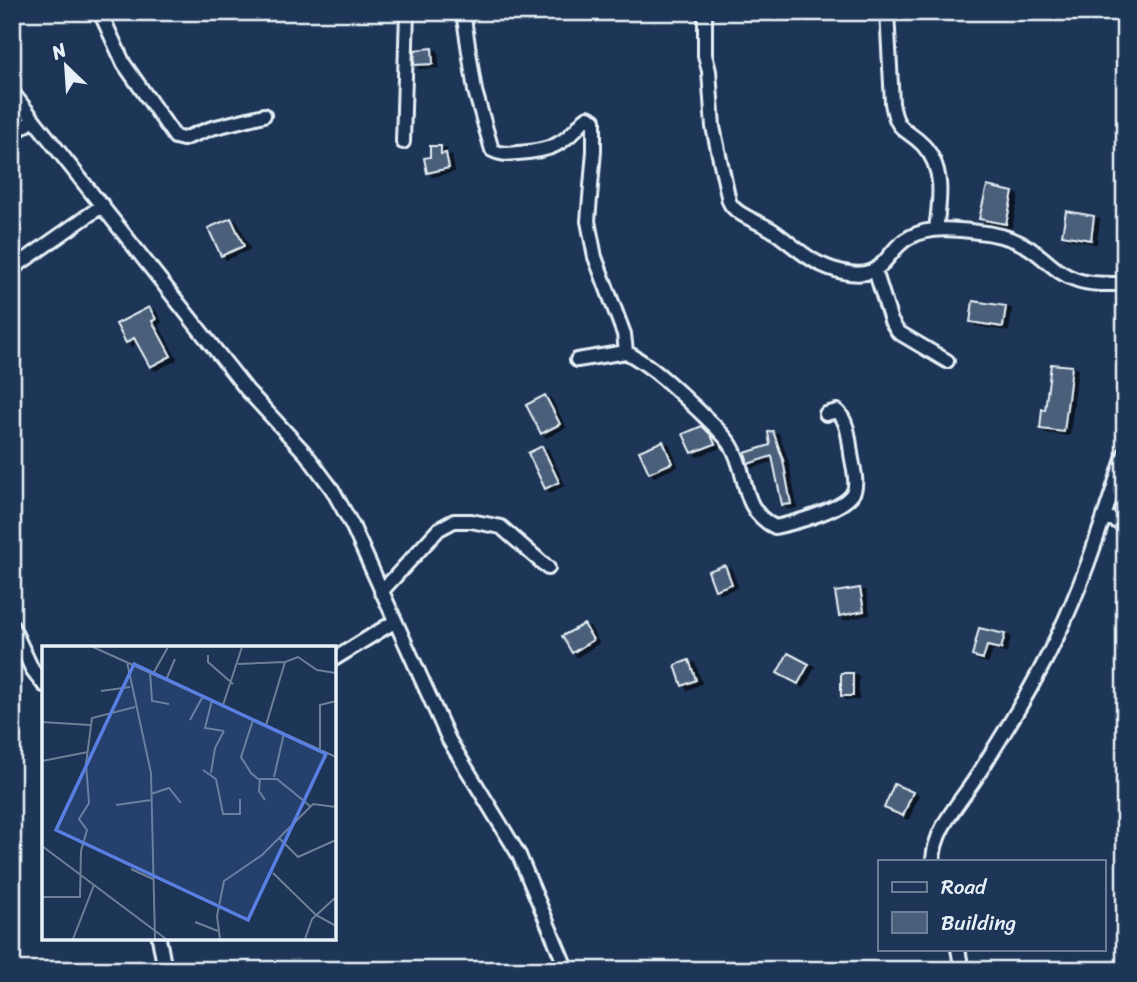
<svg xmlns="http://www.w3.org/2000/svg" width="1137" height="982" viewBox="0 0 1137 982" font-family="Sriracha,sans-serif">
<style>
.building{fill:#495e7a;stroke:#e8f1f8;stroke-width:2;filter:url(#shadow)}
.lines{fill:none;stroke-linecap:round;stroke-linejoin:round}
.minor-casing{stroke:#e8f1f8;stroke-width:18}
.minor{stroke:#1d3557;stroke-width:12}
.inset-road{fill:none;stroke:#6e8097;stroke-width:2}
.view{fill:#5a7fe2;fill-opacity:0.15;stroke:#5a7fe2;stroke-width:3.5}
.inset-edge{fill:none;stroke:#e8f1f8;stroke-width:3.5}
</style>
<defs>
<filter id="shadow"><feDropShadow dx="5" dy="3" stdDeviation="0" flood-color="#0009"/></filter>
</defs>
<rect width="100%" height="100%" fill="#1d3557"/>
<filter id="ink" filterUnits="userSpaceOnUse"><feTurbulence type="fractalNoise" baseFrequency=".0143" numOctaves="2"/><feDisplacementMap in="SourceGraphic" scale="14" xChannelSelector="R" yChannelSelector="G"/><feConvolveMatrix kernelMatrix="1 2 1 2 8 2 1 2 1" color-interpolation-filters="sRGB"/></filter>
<g filter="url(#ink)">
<path class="building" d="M432,48l1,16 -19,1 1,-15z
M430,146h11v8l5,-1 3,15 -22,5 -3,-15 6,-1z
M987,186l26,6 -7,32 -27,-5z
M1066,211l28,5 -3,24 -29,-5z
M231,218l13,28 -23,10 -13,-28z
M973,301l33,5 -3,21 -33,-5z
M149,307l7,12 -4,2 19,35 -21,11 -16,-29 -8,5 -10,-19z
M1051,364l21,2 -8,66 -24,-3 2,-20 3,1z
M545,395l15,29 -19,10 -15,-29z
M702,426l9,9 4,9 -23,9 -9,-19z
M773,431l10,29 8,44 -9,1 -10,-49 -24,8 -3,-11 25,-8 -2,-13z
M663,441l9,22 -23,10 -10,-22z
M542,446l17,36 -14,7 -17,-36z
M725,565l7,19 -17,6 -7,-19z
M860,588l4,23 -25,5 -4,-24z
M584,624l9,16 -21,13 -10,-17z
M979,628l26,6 -4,15 -14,-3 -4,13 -11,-3z
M788,653l21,11 -11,20 -21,-11z
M689,660l7,20 -14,6 -7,-21z
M841,673h12v23h-12z
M894,784l19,8 -10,24 -19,-8z"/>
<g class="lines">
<g class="minor-casing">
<path id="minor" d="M100,12l24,52 51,73 8,2 29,-11 52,-13
M463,12l12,79 17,59c9,5 16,4 26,3 32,-2 46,-8 66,-33l4,-3 6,3v31l-6,70 7,36 29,77 2,18
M705,12v43l4,16 4,56 16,74c5,14 31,21 43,29 15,10 31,26 48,34 17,8 45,16 60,2 11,-10 16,-22 30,-29 20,-11 47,-8 68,-5 14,1 34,6 46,13 20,10 30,28 53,35 15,5 32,4 48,4
M887,12l5,91c5,30 13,24 31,42 22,23 17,56 13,84
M12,92l235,298 59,64 26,35 20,36 97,215 70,115 48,115
M12,134l22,-14
M403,142l4,-130
M12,269l91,-64
M875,270l16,51 7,11 49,29
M577,360l49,-8c29,16 51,38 75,61 10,10 22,20 30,32 18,29 8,64 44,82 19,-4 72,-18 79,-36 4,-10 -2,-28 -3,-38 -2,-14 -3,-32 -14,-42l-11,3
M1104,516l21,9
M381,592l58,-63 15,-8h17l30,6 47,41
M12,626l20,43 12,16
M334,659l60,-37
M933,861c1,-34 29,-60 46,-88 27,-43 55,-88 77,-134 29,-59 48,-123 69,-186
M159,938l6,32
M958,949l4,21"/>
</g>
<use href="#minor" class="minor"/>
</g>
</g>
<g transform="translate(42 646)">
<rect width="294" height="294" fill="#1d3557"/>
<path class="inset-road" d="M51,1l243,110M166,9v7l25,22M85,16l24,111 4,166M196,18l47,-2 13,-5 19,13 19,3M108,26l2,29 17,3M111,28l15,-27M124,34l9,-21M59,45l29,-4M170,54l-7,28 19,3M181,59l19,-58M148,74l13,-24M211,74l-12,37 10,16 7,6h19l33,27M0,76l48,3M224,79l19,-63M278,104v-45l16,-4M0,115l46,-9M161,124l13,9 7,35h17v-15M169,127l4,-25 9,-17M232,131l10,-44M218,133l-1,12 6,9M109,148l18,-6 12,15M74,159l35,-5M237,192l19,19 38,-17M0,200l124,93M89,223l22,10M231,227l43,42 20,11M0,251h38l1,-46 6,-21 -8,-11 10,-16 -3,-39 6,-46 43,-11M153,276l23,9M31,293l21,-54M178,293l-3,-23 7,-35 38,-26 51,-51 23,3M263,293l7,-20 24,-22"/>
<path class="view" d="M92,18l192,90 -78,166 -192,-90z"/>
<rect width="294" height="294" class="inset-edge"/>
</g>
<rect width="1137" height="982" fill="none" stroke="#1d3557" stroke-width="42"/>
<rect x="21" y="21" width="1095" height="940" fill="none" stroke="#e8f1f8" stroke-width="2.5" filter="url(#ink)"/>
<rect x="878" y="860" width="228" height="91" fill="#1d3557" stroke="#6e8097" stroke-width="2"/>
<rect x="892" y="882" width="35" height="10" fill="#1d3557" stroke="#6e8097" stroke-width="2"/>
<text x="941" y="894" font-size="21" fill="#e8f1f8">Road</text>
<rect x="892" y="912" width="35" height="21" fill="#495e7a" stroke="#6e8097" stroke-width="2"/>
<text x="941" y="930" font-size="21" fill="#e8f1f8">Building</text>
<g transform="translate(66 66) rotate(335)" stroke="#1d3557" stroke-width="5" paint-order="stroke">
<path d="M0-5L12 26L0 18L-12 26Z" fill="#e8f1f8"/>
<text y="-10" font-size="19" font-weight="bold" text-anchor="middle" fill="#e8f1f8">N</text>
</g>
</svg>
